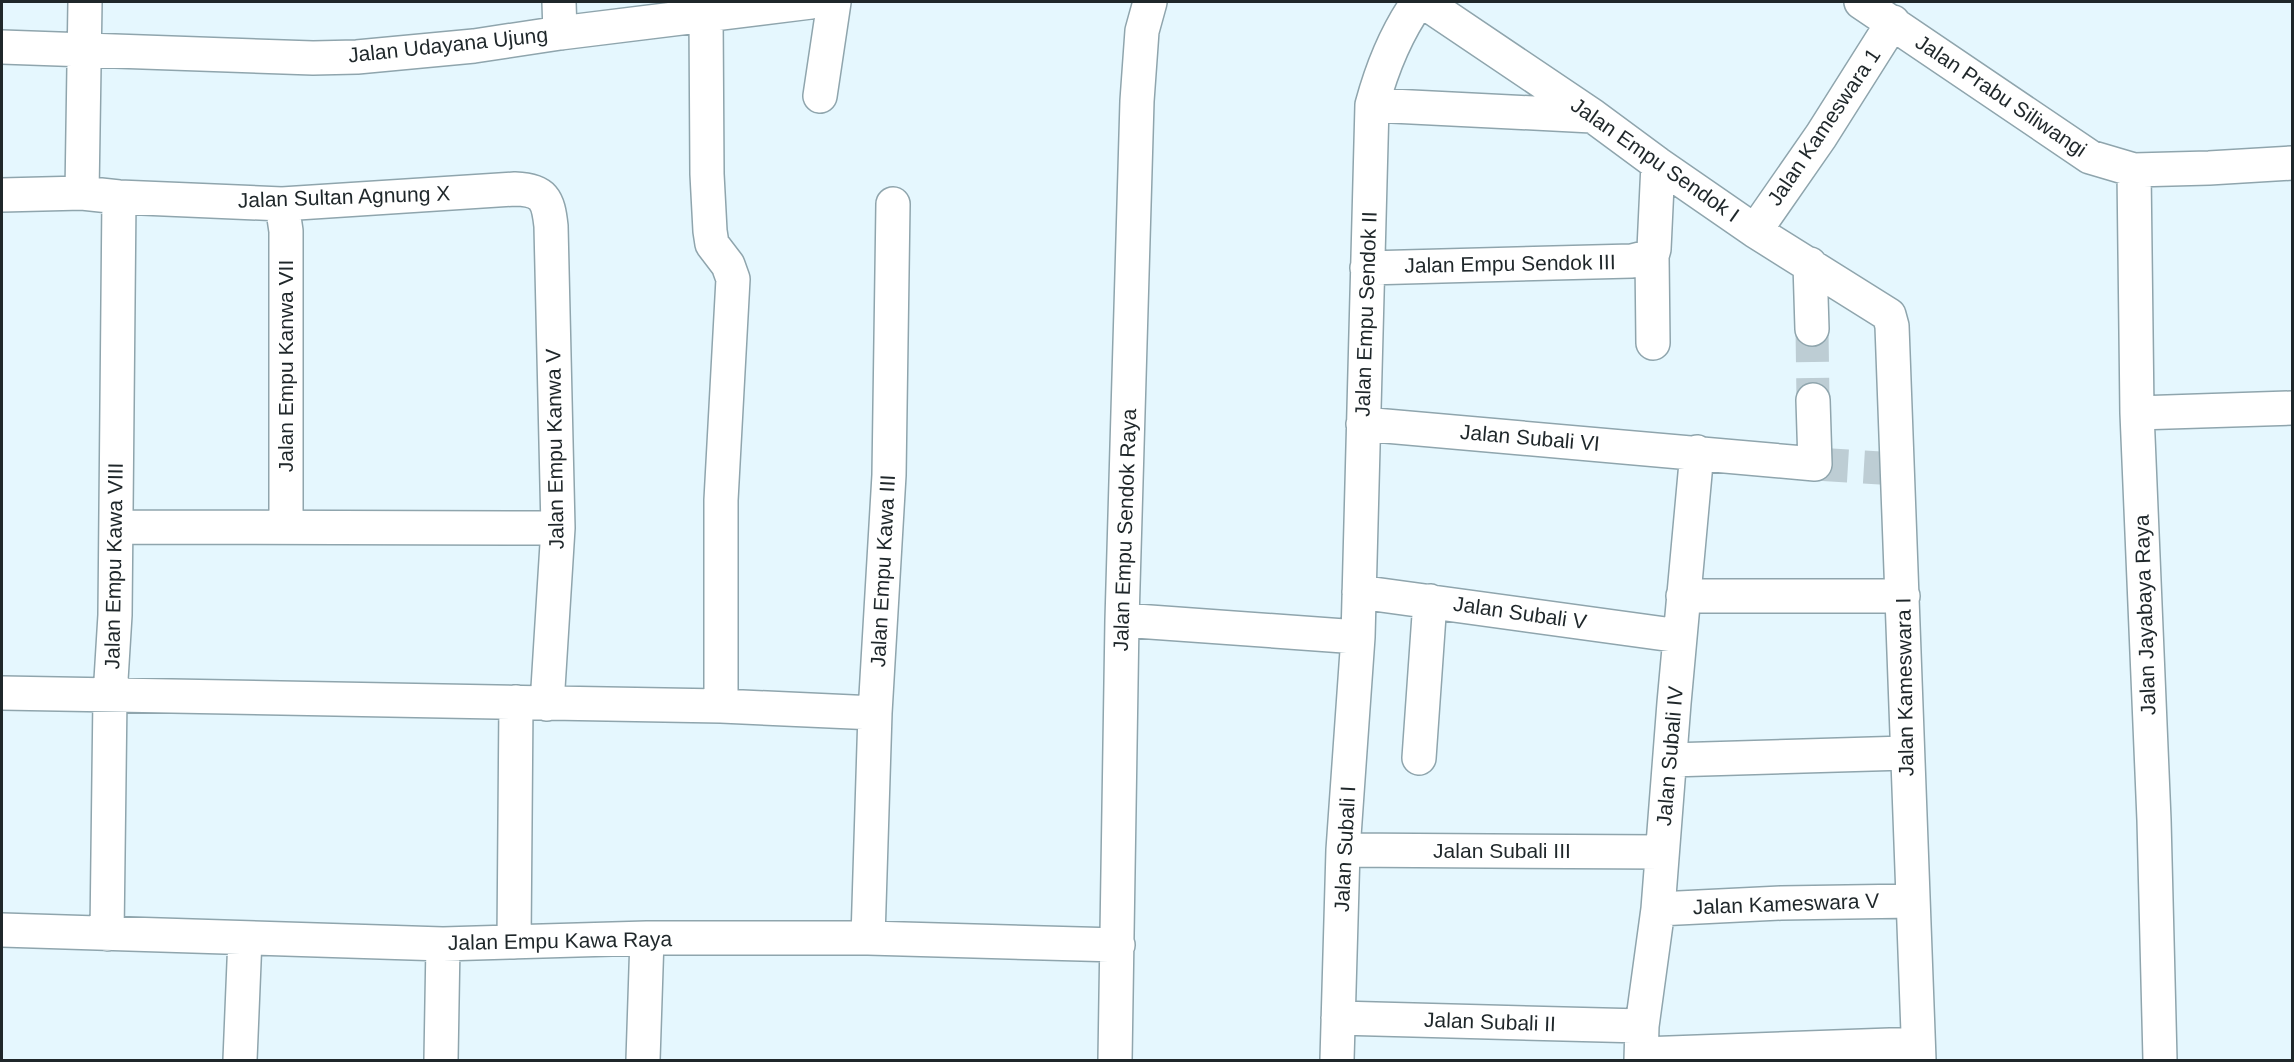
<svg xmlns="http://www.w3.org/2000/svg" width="2294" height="1062" viewBox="0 0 2294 1062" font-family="Helvetica,sans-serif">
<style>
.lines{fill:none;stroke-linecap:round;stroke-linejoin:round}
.minor-tunnel{stroke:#bdcdd4;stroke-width:33;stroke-dasharray:33 16;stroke-linecap:butt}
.minor-casing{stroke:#8fa5ad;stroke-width:36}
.minor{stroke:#fff;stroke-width:33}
.labels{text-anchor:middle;stroke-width:5;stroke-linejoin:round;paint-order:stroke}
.street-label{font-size:21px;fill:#1f272a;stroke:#fff}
</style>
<rect width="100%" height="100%" fill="#e5f7fe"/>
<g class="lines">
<path class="minor-tunnel" d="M1812,329l1,71
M1815,464l83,5"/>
<g class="minor-casing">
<path id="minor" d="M559,2l1,31
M1424,2l169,114 65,48 97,67 134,84 3,11 27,734
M1861,2l229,155 44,13 75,-2 83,-5
M706,15l1,159 3,57 2,13 16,21 5,14 -12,221v206
M2,47l311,11 44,-1 117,-11 86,-13 251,-31
M820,96l14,-94
M1372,105l220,11
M2134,170l3,243 17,407 6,240
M82,193l3,-191
M2,195l80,-2 37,4 163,7 233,-15c29,1 33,10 36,37l7,302 -11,176
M282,204l4,27v296
M1755,231l66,-95 72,-114
M1810,264l2,65
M1367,268l265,-7 20,-5
M1653,343l-1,-87 2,-7 4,-85
M2137,413l155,-5
M1363,424l452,40 -2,-64
M116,527l442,1
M1359,592l321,44
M1683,596h220
M1122,620l236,17
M2,693l719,13 154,7
M1419,758l11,-157
M1670,760l236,-7
M1343,850l318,2
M1658,909l123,-6 132,-2
M2,930l441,14 204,-6h221l250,7
M107,934l3,-238 5,-81 4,-418
M868,938l7,-225 14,-238 4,-271
M514,942l2,-240
M1338,1018l304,8
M1642,1054l276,-10
M240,1060l5,-122
M441,1060l2,-116
M643,1060l4,-122
M1115,1060l7,-440 15,-519 5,-70 8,-29
M1337,1060l6,-210 15,-213 14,-532c10,-37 24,-72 46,-103
M1641,1060l1,-34 16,-117 16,-206 23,-251"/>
</g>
<use href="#minor" class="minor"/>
</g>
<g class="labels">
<g class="street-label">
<text transform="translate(448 45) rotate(-6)" y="7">Jalan Udayana Ujung</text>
<text transform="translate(2001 96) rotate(34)" y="7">Jalan Prabu Siliwangi</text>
<text transform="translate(1824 127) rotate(-56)" y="7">Jalan Kameswara 1</text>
<text transform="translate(1655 160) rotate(35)" y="7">Jalan Empu Sendok I</text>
<text transform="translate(344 197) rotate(-2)" y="7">Jalan Sultan Agnung X</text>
<text transform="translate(1510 264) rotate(-1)" y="7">Jalan Empu Sendok III</text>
<text transform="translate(1366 314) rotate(-88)" y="7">Jalan Empu Sendok II</text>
<text transform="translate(286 366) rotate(-90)" y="7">Jalan Empu Kanwa VII</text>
<text transform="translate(1530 438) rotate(5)" y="7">Jalan Subali VI</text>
<text transform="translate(555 449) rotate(-91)" y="7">Jalan Empu Kanwa V</text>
<text transform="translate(1125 530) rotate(-88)" y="7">Jalan Empu Sendok Raya</text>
<text transform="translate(114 566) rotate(-89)" y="7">Jalan Empu Kawa VIII</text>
<text transform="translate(883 571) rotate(-87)" y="7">Jalan Empu Kawa III</text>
<text transform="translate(1520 613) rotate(8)" y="7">Jalan Subali V</text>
<text transform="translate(2145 615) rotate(-92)" y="7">Jalan Jayabaya Raya</text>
<text transform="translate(1905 687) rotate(-91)" y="7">Jalan Kameswara I</text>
<text transform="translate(1670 756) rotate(-85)" y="7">Jalan Subali IV</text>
<text transform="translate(1345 849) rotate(-87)" y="7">Jalan Subali I</text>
<text x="1502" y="858">Jalan Subali III</text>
<text transform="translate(1786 904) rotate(-2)" y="7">Jalan Kameswara V</text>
<text transform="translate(560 941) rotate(-1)" y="7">Jalan Empu Kawa Raya</text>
<text transform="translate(1490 1022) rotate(2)" y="7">Jalan Subali II</text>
</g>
</g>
<rect width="2294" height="1062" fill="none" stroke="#1f272a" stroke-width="6"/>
</svg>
